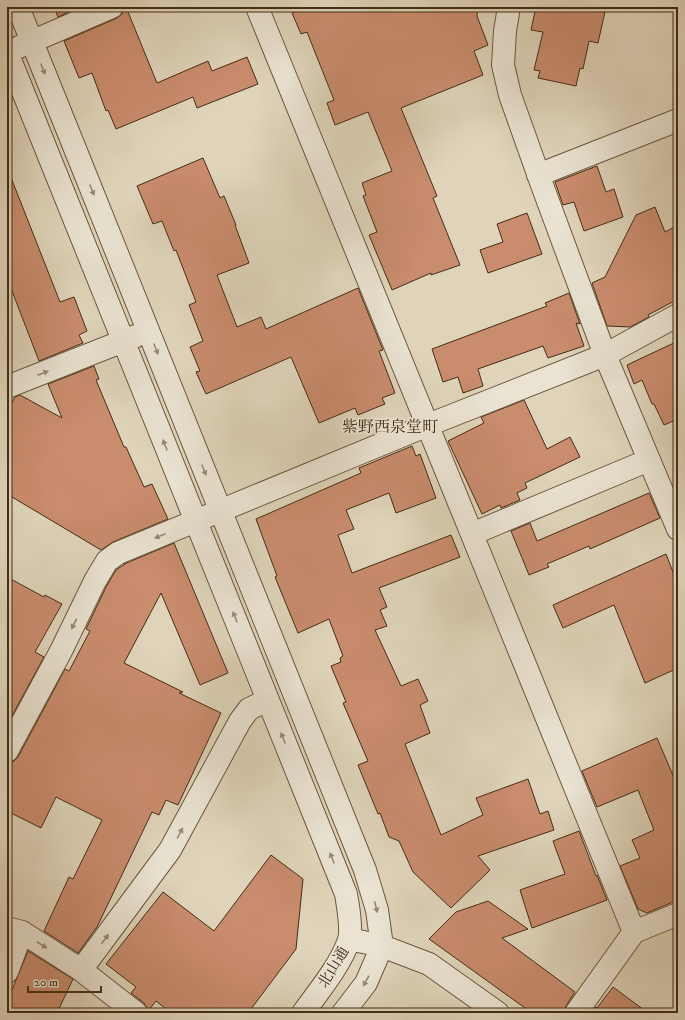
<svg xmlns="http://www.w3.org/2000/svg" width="685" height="1020" viewBox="0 0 685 1020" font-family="'IM FELL DW Pica','Noto Serif JP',serif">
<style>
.building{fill:#c98c6e;stroke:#442d14}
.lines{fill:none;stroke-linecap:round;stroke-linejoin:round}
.minor-casing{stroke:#6b573e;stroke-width:24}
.minor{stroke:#eae3d2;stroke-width:22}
.oneway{fill:#978873}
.labels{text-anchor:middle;stroke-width:3.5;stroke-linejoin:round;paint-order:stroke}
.street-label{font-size:15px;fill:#442d14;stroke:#eae3d2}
.neighbourhood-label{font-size:16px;fill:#442d14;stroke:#eae3d2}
</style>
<rect width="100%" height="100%" fill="#dfd4ba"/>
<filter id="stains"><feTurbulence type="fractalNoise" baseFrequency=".005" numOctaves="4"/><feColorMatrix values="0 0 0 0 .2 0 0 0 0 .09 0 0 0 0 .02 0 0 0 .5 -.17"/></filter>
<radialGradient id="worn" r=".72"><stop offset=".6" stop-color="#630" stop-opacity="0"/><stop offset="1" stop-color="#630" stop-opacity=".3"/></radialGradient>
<path class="building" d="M54,7h26l-22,10z
M124,7h2l31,76 51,-22 4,10 35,-14 11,27 -61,24 -4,-11 -77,32 -8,-19 -2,1 -14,-38 -13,5 -15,-37 53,-23 5,-4z
M307,7h171l-1,9 11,29 -14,6 9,24 -82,33 36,88 -4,2 27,67 -29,10v-2l-39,17 -23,-55 8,-3 -14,-36 3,-1 -4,-12 30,-12 -24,-59 -33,13 -8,-22 7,-3 -27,-68 -6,2 -9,-21z
M536,7h70l-8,36 -9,-2 -6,28 -3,-1 -4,18 -38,-8 2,-7 -6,-1 9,-38 -12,-2z
M203,158l17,40 4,-2 12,29h-1l14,38 -32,12 20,52 24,-10 5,12 92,-41 25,62 -4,1 16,42 -13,5 3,6 -27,11 -3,-7 -36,15 -28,-66 -85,37 -10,-22 4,-1 -10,-24 13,-6 -14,-36 7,-3 -20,-52 -2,1 -12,-30 -9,3 -16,-38z
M597,166l9,26 8,-3 9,28 -39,14 -10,-29 -11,3 -8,-23z
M7,170h1l52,132 14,-5 13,34 -8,4 4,8 -44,18 -32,-83z
M655,207l10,25 13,-7v74l-30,16 1,2 -19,10 -23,-1 -15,-43 13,-6 31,-62z
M527,213l15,41 -54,19 -8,-23 23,-8 -6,-18z
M569,293l11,31 -4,-1 8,23 -36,12 -5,-12 -65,23 5,17 -20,7 -5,-16 -15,5 -11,-33 115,-43 -2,-3z
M678,341v78l-14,6 -10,-21h-2l-10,-24 -8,4 -7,-19z
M94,366l5,13 -3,1 28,67h2l18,40 8,-3 16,35 -55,23 -12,8 -94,-56v-83l8,-14 5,-2 42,23 -14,-34z
M524,400l23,49 23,-12 10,20 -55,26 2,5 -10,5 3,7 -19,8 -1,-3 -18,9 -34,-73 36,-18 -3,-6z
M412,446l4,10 4,-2 16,44 -40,15 -7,-20 -43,17 8,19 -16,6 14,38 99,-38 9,22 -81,31 8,19 -7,3 7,16 -12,4 26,56 17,-7 10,22 -8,4 10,28 -25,11 36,91 42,-20 -7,-17 52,-19 12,35 8,-3 6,19 -76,26 12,14 -39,38 -38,-36 -14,-31 -10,-4 -9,-24 -2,1 -20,-49 10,-4 -25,-58 3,-1 -15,-36 10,-4 -1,-4 3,-2 -14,-37 -31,14 -23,-56 2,-1 -21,-57 105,-46 -2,-5z
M649,493l11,25 -70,31 -1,-3 -42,18 2,3 -20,8 -18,-44 19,-8 7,18z
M174,543l54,130 -28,12 -39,-92 -37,70 59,29 -4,1 42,20 -43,92 -12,-5 -7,15 -7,-3 -55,115 -19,26 -34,-22 25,-54 4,2 29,-59 -46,-23 -15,31 -34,-17v-48l6,-1 5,-5 47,-88 4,2 21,-40 -4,-2 20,-42 10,-17 9,-6h-1z
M666,554l12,31v83l-33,15 -31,-78 -51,23 -10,-23z
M7,577l37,20 1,-2 17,9 -27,48 9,5 -37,68z
M657,738l21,49v115h-5l-26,11 -9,-4 -18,-43 20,-8 -8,-18 22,-10 -16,-40 -41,17 -15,-36z
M579,831l17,45 1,-1 10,25 -75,28 -12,-38 45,-16 -12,-33z
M271,855l32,24 -7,70 -48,64h-77l-15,-12 -8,10 -1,-3 -3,-5 -13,-10 5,-6 -30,-23 57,-72 51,39z
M488,901l40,28 -26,9 73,54 -9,14 -2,7h-32l-103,-74 27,-27z
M28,951l45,28 -16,34h-50v-11z
M613,987l35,26h-57l4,-6 2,1z"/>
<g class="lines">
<g class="minor-casing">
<path id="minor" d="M18,7l347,863 12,40 5,36
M257,7l377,925
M509,7l-4,24 -2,34 7,30 32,90 63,170 73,174
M19,47l93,-40
M7,52l339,842c2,11 6,37 3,46 -9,26 -31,52 -46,73
M538,175l140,-55
M7,387l129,-51
M472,534l177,-74
M7,751l54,-100 34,-70 12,-20 11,-8 310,-128 177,-70 73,-40
M7,928l15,4 59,38 55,43
M349,939l33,7 47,18 69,49
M81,970l89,-120 70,-129 9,-12 19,-9
M7,972l15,-40
M343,1013l23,-30 16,-37
M576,1013l58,-81 44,-18"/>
</g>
<use href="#minor" class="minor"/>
</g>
<defs><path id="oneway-solid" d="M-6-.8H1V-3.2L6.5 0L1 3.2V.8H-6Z"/></defs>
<g class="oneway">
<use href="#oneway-solid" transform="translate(43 69) rotate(68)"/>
<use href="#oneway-solid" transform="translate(92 190) rotate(68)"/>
<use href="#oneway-solid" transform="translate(156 349) rotate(68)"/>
<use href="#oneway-solid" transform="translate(43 373) rotate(-21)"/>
<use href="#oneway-solid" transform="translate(165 445) rotate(-112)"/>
<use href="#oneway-solid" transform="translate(204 470) rotate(68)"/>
<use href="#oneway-solid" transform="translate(160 536) rotate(158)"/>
<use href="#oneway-solid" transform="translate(235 617) rotate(-112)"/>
<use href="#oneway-solid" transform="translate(74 624) rotate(116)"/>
<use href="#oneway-solid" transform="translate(283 738) rotate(-112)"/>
<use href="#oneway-solid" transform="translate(180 833) rotate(-62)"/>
<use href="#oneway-solid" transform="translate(332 858) rotate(-112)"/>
<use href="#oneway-solid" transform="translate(376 907) rotate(76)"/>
<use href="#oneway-solid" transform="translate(105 939) rotate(-53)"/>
<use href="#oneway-solid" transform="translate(42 945) rotate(33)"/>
<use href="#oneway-solid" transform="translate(366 981) rotate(119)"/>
</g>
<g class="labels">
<g class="street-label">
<text transform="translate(333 967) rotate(-59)" y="5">北山通</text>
</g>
<g class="neighbourhood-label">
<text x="390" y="432">紫野西泉堂町</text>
</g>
</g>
<rect width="685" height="1020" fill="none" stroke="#dfd4ba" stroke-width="24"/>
<rect x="8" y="8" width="669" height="1004" fill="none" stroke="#442d14" stroke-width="2"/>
<rect x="12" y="12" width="661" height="996" fill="none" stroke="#442d14"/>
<path d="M28 986v6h73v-6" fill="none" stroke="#442d14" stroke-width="2"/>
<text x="34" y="986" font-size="12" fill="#442d14" stroke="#eae3d2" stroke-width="3" paint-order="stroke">20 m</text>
<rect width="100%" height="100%" filter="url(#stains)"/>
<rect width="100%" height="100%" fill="url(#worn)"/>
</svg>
